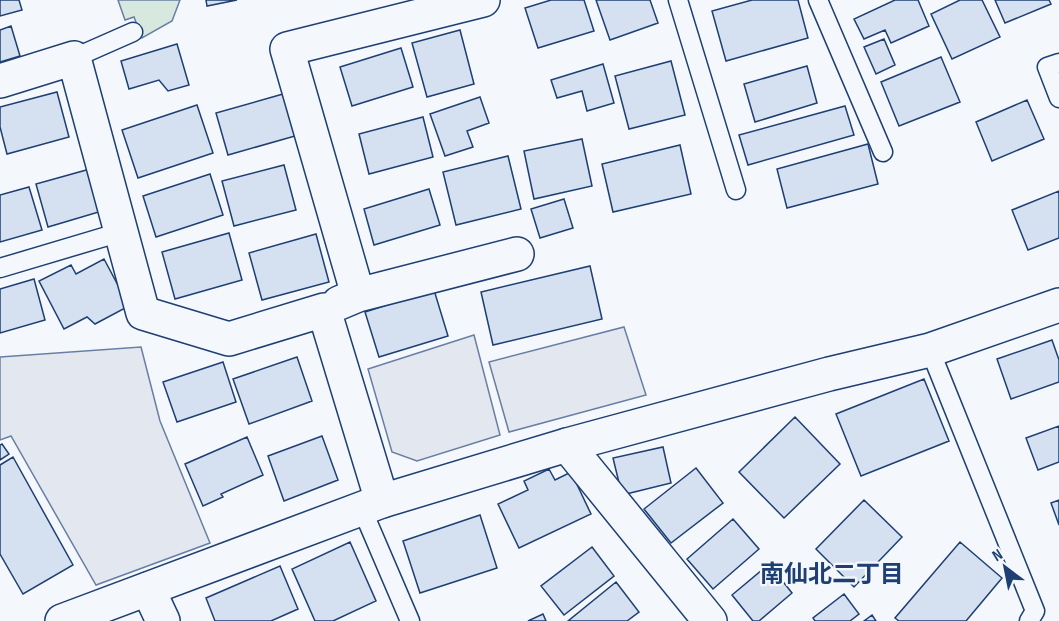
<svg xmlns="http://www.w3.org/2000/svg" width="1059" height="621" viewBox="0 0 1059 621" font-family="'Sofia Sans Condensed','Noto Sans JP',sans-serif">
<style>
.green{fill:#d7e8df;stroke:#687fa3;stroke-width:1.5}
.parking{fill:#e3e8f0;stroke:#687fa3;stroke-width:1.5}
.building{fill:#d5e0f0;stroke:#1d3f73;stroke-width:1.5}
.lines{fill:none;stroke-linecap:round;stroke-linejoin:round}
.service-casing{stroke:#1d3f73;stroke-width:21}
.minor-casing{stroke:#1d3f73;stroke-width:36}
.tertiary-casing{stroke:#1d3f73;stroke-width:36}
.service{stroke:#f4f7fb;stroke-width:18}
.minor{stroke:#f4f7fb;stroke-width:33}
.tertiary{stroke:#f4f7fb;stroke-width:33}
.labels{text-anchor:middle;stroke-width:4.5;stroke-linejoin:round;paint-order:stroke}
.neighbourhood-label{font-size:24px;font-weight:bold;fill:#1d3f73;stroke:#f4f7fb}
</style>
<rect width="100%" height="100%" fill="#f4f7fb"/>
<path class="green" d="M118,0h62l-8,21 -30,17 -8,-21 -9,3z"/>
<path class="parking" d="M624,327l22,68 -137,37 -20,-70z
M474,335l26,100 -83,26 -25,-9 -24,-83z
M141,347l19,74 50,122 -114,42 -85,-149 -11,4v-83z"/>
<path class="building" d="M0,0h19l3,10 -22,6z
M206,0h31l-30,6z
M551,0h33l10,31 -56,17 -13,-40z
M596,0h54l8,23 -48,17z
M752,0h46l10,38 -82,23 -14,-50z
M895,0h23l11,26 -38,17 -6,-13 -21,9 -10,-20z
M960,0h22l18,37 -48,22 -21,-45z
M995,0h54l2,4 -46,19z
M11,26l9,30 -20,6v-32z
M460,30l14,54 -47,13 -15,-54z
M884,39l11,26 -19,9 -12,-27z
M177,44l12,41 -21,6 -9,-11 -30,9 -8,-28z
M401,48l12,39 -61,19 -12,-39z
M941,57l19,45 -61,24 -18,-44z
M671,61l14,54 -56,14 -14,-53z
M603,64l11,39 -27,8 -5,-20 -25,7 -6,-18z
M807,66l10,37 -62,19 -11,-38z
M57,92l12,45 -62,17 -7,-27v-20z
M283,94l12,42 -67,19 -12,-42z
M480,97l9,26 -22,8 6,16 -28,9 -15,-42z
M1027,100l17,39 -52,22 -16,-39z
M197,105l16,48 -75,25 -16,-48z
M845,106l9,29 -106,30 -9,-30z
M423,117l10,40 -64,17 -10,-40z
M582,139l10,47 -58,13 -10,-48z
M868,144l10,40 -91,24 -10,-39z
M680,145l11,49 -78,18 -11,-48z
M508,156l13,53 -65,16 -13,-53z
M284,165l12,45 -62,16 -12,-45z
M90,169l12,42 -54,16 -12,-43z
M210,174l13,41 -67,22 -13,-41z
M29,187l13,43 -42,12v-47z
M429,189l11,36 -66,20 -10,-36z
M1059,191v47l-31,12 -16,-40z
M564,199l9,29 -33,10 -9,-29z
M229,233l13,47 -67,19 -13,-47z
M316,234l13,48 -67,18 -13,-47z
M104,259l25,47 -34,18 -8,-7 -23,12 -25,-48 32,-16 5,9z
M590,266l12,53 -109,26 -12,-53z
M34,279l11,41 -45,13v-44z
M434,290l14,46 -69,21 -14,-45z
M1052,340l7,20v22l-48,17 -14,-40z
M297,357l15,44 -63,23 -16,-45z
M223,362l13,40 -59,20 -14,-40z
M924,379l25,62 -88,35 -25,-62z
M795,417l45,47 -56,54 -45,-46z
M1059,426v36l-21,8 -12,-32z
M322,436l16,44 -54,21 -16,-45z
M247,437l16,38 -42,19 2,3 -20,9 -18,-42z
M2,444l7,10 -9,6v-15z
M663,447l8,36 -49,12 -9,-37z
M13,457l60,108 -50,29 -23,-40v-89z
M696,468l27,35 -52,40 -27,-34z
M549,469l6,11 16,-8 20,42 -72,34 -21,-44 30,-14 -4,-9z
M864,500l38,37 -48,50 -38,-38z
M1059,500v25l-8,-22z
M480,515l17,53 -77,25 -17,-52z
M733,519l26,30 -46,40 -26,-30z
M350,542l26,59 -43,20h-18l-23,-52z
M960,542l42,36 -36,43h-67l-4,-3z
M592,547l22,29 -50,39 -23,-29z
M769,564l23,29 -33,28h-6l-21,-26z
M280,566l18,43 -27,12h-56l-9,-23z
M616,582l23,30 -12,9h-59z
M844,594l15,20 -9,7h-35l-2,-3z
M543,614l3,7h-18z
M872,615l4,6h-12z"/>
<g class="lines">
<g class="service-casing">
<path id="service" d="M678,0l58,190
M818,0l65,152
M74,58l59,-26
M1059,63l-12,4 12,31
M0,268l121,-36
M930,350l105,261 -6,10
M362,509l48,112"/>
</g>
<g class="minor-casing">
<path id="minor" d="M0,81l74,-23 69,255 86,26 95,-29 58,191
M358,295l-71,-246 196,-49
M339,303l19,-8 159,-41
M567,445l143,176
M148,589l15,32"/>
</g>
<g class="tertiary-casing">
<path id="tertiary" d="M62,621l320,-120 185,-56 262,-71 101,-24 129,-45"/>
</g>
<use href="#service" class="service"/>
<use href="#minor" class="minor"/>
<use href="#tertiary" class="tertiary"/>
</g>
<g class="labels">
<g class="neighbourhood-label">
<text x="832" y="582">南仙北二丁目</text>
</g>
</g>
<g transform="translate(1005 567) rotate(328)" stroke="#f4f7fb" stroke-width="4.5" paint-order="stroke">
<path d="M0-4.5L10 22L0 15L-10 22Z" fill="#1d3f73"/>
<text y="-9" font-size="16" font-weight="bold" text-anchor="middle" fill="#1d3f73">N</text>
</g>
</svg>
